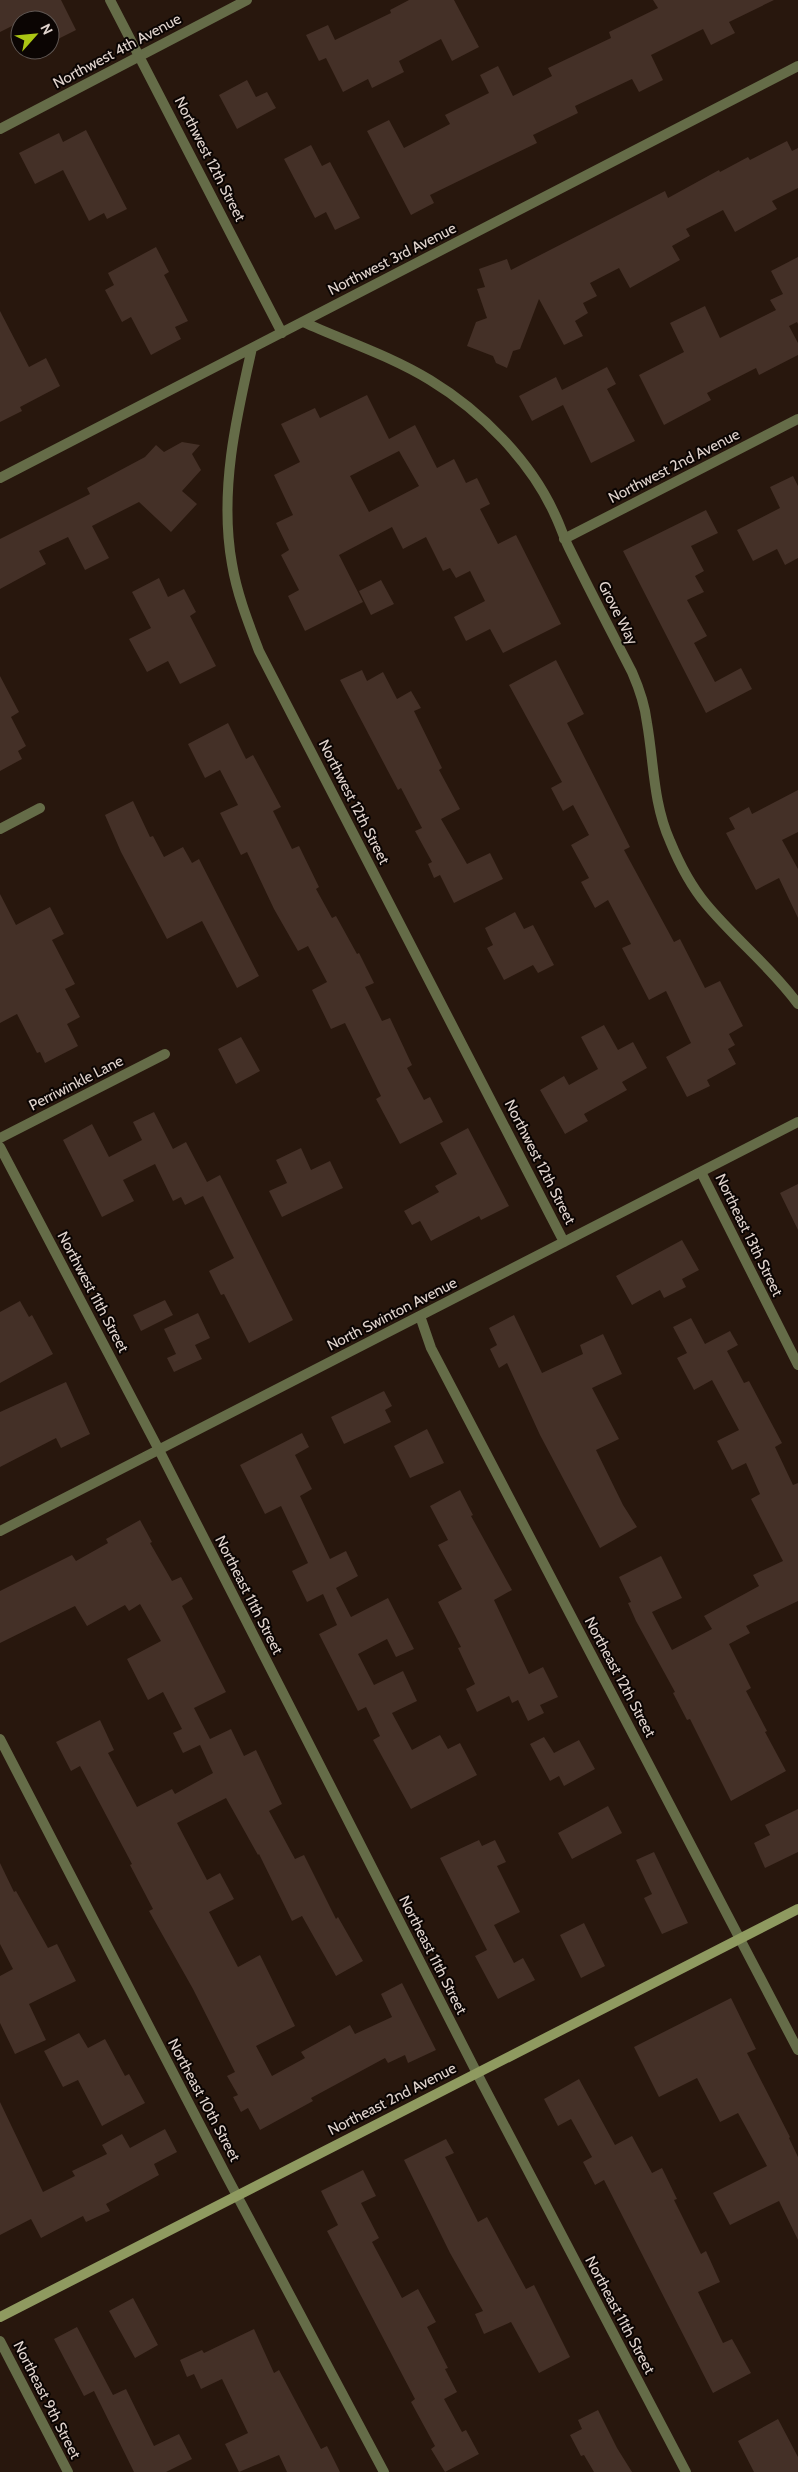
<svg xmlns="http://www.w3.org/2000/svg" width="798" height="2472" viewBox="0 0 798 2472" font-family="Cabin,sans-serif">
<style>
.building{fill:#443027;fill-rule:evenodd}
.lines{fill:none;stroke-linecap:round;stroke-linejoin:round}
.street{stroke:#656c48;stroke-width:10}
.secondary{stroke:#8f9a60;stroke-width:10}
.labels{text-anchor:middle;stroke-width:4;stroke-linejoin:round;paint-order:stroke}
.street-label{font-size:15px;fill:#e1d4ce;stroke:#0b0503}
</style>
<rect width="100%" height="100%" fill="#28170d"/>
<path class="building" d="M0,0h61l15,30 -26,13v-23h-30v2l-20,10z
M409,0h45l25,47 -27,14 -11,-22 -42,22 5,11 -32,16 -4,-9 -25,13 -17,-34 -7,3 -13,-26 22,-10 7,15 56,-27 -1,-3z
M653,0h121l-45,22 6,11 -24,12 -8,-16 -52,26 12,25 -24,12 -7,-13 -57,27 3,7 -45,22 4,8 -107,52 4,8 -23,12 -44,-84 22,-11 15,28 46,-24 -5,-9 44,-22 -9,-18 18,-9 15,30 39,-20 -4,-8 63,-30 -2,-6 49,-24z
M247,80l9,17 11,-5 9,16 -39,21 -18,-34z
M86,130l41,79 -20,10 -3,-6 -15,8 -26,-51 -28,14 -16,-31 40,-20 4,9z
M787,141l5,10 6,-3v40l-26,13 5,8 -42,23 -12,-22 -37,19 4,7 -18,10 8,14 -50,28 -11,-20 -29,15 7,13 -14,7 5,10 -13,8 8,15 -19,9 -25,-46 -19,50 -7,2 -6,17 -11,-5 -3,-7 -26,-10 9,-24 11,-4 -10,-29 8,-2 -6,-18 28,-10 4,11 154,-79 3,7 51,-28 1,2 28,-15 2,3z
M311,145l11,21 8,-4 30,56 -25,12 -9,-18 -11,6 -31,-59z
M156,247l13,25 -5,3 24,46 -13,6 6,12 -30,16 -20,-38 -9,5 -17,-32 9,-5 -6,-12z
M798,257v67l-1,-2 -8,4 9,17v12l-39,20 -3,-7 -49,25 4,7 -47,25 -25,-50 45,-23 -14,-29 35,-17 15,32 56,-28 -6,-10 13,-6 -12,-23z
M0,311l29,56 17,-9 14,28 -40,21 2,4 -22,11z
M607,367l9,17 -9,5 28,52 -44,22 -28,-58 -31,16 -13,-25 37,-19 6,13z
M367,395l22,44 26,-14 22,43 17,-9 12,24 11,-5 13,26 -10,5 18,35 18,-9 45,89 -58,29 -13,-24 -24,12 -12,-24 31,-16 -15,-30 -14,7 -6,-10 -7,3 -17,-34 -23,12 -11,-22 -53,28 24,47 -58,29 -17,-35 11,-6 -18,-35 8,-5 -13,-27 17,-8 -19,-40 26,-13 -19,-38 34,-16 5,10zM399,451l20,35 -50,26 -19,-36z
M182,442l18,3 -8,9 9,16 -19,21 15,13 -26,28 -32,-30 -47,24 17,32 -24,12 -17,-33 -29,14 7,13 -46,25v-50l90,-45 -3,-6 58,-31 11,-12 8,7z
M793,476l5,10v72l-13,7 -8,-16 -24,12 -16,-31 43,-22 -10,-21z
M706,510l12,23 -27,13 13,25 -9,5 9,16 -17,8 20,36 -13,7 21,39 26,-14 11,21 -46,24 -83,-162z
M159,578l9,19 16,-8 12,23 -6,4 26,50 -36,18 -12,-23 -21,11 -18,-33 22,-11 -19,-36z
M381,580l13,24 -23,11 -12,-24z
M556,660l28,54 -17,9 63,124 -6,3 50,92 6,-3 25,49 15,-7 23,45 -14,8 6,11 -7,4 8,15 -29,16 3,6 -23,11 -21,-40 25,-14 -25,-52 -17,9 -27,-52 9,-4 -23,-44 -13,8 -14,-26 8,-4 -18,-33 18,-10 -16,-30 -10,6 -12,-23 11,-6 -53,-97z
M362,670l5,11 16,-9 14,27 14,-8 10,17 -7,3 28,57 -3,2 21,39 -19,10 26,45 23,-11 13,26 -49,24 -14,-28 -6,3 -6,-14 4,-2 -17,-31 7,-3 -21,-40 -3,2 -58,-110z
M0,676l19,36 -8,5 15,29 -8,5 4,8 -22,12z
M228,723l18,36 7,-4 28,52 -8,4 19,38 7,-3 20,41 -3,2 16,29 4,-2 21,38 2,-1 15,30 -9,4 17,34 8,-3 22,47 -5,3 17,32 6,-3 13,25 -43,22 -24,-45 5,-3 -36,-73 -14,6 -19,-39 15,-8 -19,-36 -10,5 -24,-42 -27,-57 -6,3 -21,-42 18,-8 -18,-35 -15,8 -17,-34z
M798,790v42l-16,8 16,29v49l-19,-40 -23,12 -30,-57 9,-4 -6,-11 20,-11 3,7z
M133,801l17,36 3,-1 11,21 19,-10 9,16 7,-4 60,117 -22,12 -35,-67 -35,18 -46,-87 -16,-37z
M0,894l16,31 34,-18 14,27 -12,6 23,44 -10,5 15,28 -13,7 11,22 -33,17 -5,-11 -3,1 -20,-39 -17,9z
M515,912l9,17 9,-4 21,40 -16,8 -5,-8 -29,15 -17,-32 6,-3 -8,-17z
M604,1025l14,25 15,-8 14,26 -25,14 5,8 -43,24 4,7 -23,13 -25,-44 24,-14 5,9 29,-16 -17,-32z
M241,1037l19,34 -24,13 -18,-35z
M154,1112l19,37 13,-7 21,40 13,-7 73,145 -44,23 -25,-49 -3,1 -12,-24 25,-13 -31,-62 -18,9 -4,-8 -8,4 -18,-37 -32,16 11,21 -32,16 -39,-77 29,-16 17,33 33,-17 -9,-18z
M468,1128l41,78 -28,14 -2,-4 -48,25 -11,-20 -8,4 -8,-14 35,-19 -4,-6 22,-12 -17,-31z
M301,1148l10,22 19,-9 13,27 -61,29 -13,-26 18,-8 -11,-23z
M798,1184v46l-18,-37z
M682,1240l17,30 -17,9 4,8 -22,11 -4,-8 -28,15 -16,-29z
M165,1300l8,15 -32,16 -8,-16z
M20,1301l9,16 3,-2 21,39 -53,29v-71z
M198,1313l12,25 -15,7 7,14 -28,13 -7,-14 9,-4 -12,-25z
M514,1315l28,58 41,-19 -3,-9 23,-11 19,40 -30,14 27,51 -23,11 27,55 14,22 -37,21 -60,-113 -33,-72 -8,5 -9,-19 7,-4 -8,-17z
M691,1318l14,26 25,-13 8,14 -11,6 17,32 5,-2 33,62 -7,4 18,38 5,-2v118l-52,25 4,7 -21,11 22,44 -5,3 21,40 -2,1 21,39 -55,30 -41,-82 -3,1 -14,-27 2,-1 -39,-71 -8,-18 3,-1 -12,-25 42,-21 21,42 -30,14 20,38 40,-21 -8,-13 55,-30 -6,-11 30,-14 -32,-62 9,-5 -14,-31 -14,7 -15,-29 22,-11 -27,-50 -18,10 -17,-32 10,-5 -14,-26z
M66,1382l24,52 -29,14 -5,-10 -56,29v-55z
M384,1391l8,15 -7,4 6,12 -47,22 -13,-27z
M427,1429l17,34 -34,15 -16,-32z
M302,1433l7,14 -14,8 17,34 -12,7 30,63 16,-8 12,25 -22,12 15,29 37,-19 26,51 -18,8 -9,-18 -29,15 16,31 29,-14 14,30 -25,12 20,37 28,-15 8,14 12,-6 17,32 -66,34 -38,-69 7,-4 -14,-29 -8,4 -39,-77 18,-9 -14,-31 -16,8 -15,-31 16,-8 -27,-57 -16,8 -25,-49z
M460,1490l13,25 -2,1 41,74 -18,10 35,74 14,-7 15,30 -18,8 4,8 -16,8 -10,-21 -6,3 -3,-7 -32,16 -11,-23 9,-5 -17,-36 3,-1 -23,-45 24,-13 -24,-44 10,-5 -18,-34z
M140,1520l12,22 -2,1 22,38 9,-4 12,22 -11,7 44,86 -32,16 16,31 21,-10 13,27 12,-6 26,54 -13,7 26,48 9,-4 32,64 2,-2 25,44 -27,15 -34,-60 -10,5 -33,-67 -1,1 -32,-57 -49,25 30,57 13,-7 14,26 -25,13 29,55 22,-12 35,71 -39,20 16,30 33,-18 -4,-6 49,-27 5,9 37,-17 -11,-23 21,-11 34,67 -28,13 -3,-8 -17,8 -3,-5 -74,40 2,3 -53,29 -12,-22 -7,4 -8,-15 5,-2 -11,-19 8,-4 -42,-83 -44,-78 4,-2 -23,-44 2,-1 -52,-98 -9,5 -15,-29 44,-22 14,30 -6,3 29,54 35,-18 3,5 38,-21 -13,-28 -17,8 -10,-20 9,-4 -19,-37 -15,8 -21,-41 34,-18 -21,-37 -11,7 -4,-6 -38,21 -12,-20 -75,37v-52l72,-36 4,6 32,-18 -2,-4z
M544,1737l10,16 25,-13 16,29 -31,17 -5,-10 -9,5 -20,-37z
M608,1806l14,27 -50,26 -14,-26z
M798,1809v43l-33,16 -11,-25 16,-8 -5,-10z
M479,1840l3,6 13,-6 11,22 -9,4 23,46 -26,13 20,38 9,-5 12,22 -37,19 -23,-43 12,-6 -47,-92z
M654,1852l34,71 -26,11 -18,-36 8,-4 -16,-34z
M0,1863l14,29 2,-1 32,57 9,-4 19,37 -47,23 17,36 -31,14 -15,-31v-47l13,-7 -13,-25z
M584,1923l21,43 -24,12 -21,-43z
M731,1998l25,51 -9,4 43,84 -1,1 9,19v83l-19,-39 -49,24 -17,-32 54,-27 -29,-53 -18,9 -23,-44 -38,19 -25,-50z
M79,2033l9,15 17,-9 20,37 4,-2 16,29 -43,23 -24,-46 -15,7 -19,-36z
M579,2079l36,66 17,-9 20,37 10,-5 15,31 -3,1 27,54 5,-3 14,31 -22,10 25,51 9,-4 19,34 -38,20 -109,-213 -9,5 -12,-23 9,-5 -21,-38 -13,7 -14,-27z
M0,2102l43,90 32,-16 -3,-5 35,-17 -5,-9 20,-11 8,14 35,-19 12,23 -23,12 5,11 -53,29 4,7 -24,11 -3,-6 -42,22 -10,-19 -31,16z
M446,2139l8,14 -9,4 33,65 9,-5 39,72 8,-4 36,72 -31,16 -28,-51 -27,12 -9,-20 8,-3 -33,-58 -46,-93z
M363,2170l13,26 -15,7 18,35 -7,4 30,56 16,-9 18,33 -9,5 21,41 -3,1 12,23 -13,7 18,33 4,-2 13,24 -34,18 -14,-23 4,-3 -24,-44 4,-3 -88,-168 11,-6 -17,-34z
M133,2298l25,47 -23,13 -26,-47z
M77,2327l36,68 13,-6 28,57 25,-12 13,25 -26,13h-32l-40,-81 -10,5 -30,-57z
M254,2329l20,44 5,-3 42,79 6,-3 13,26h-53l-8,-17 -40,17 -14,-28 23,-11 -26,-54 -21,10 -7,-15 -7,3 -7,-17 22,-10 2,3z
M598,2410l19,38 15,24h-38l-10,-17 -3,1 -11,-21 12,-6 -4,-9z
M778,2419l20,38v15h-44l-16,-31z"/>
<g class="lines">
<path class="street" d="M110,0l172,333
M0,129l247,-129
M303,322c42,19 88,34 127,58 51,31 101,81 125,135 6,12 9,24 15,35 20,41 41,81 62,122 7,16 13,33 15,51 7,40 6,80 23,118 9,22 21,45 36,63 29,35 65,63 92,100
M252,348c-16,70 -33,144 -20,216 5,30 16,58 27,87l305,591
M0,478l798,-412
M564,539l234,-120
M0,829l40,-21
M0,1138l165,-84
M0,1147l159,303 323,633 204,389
M701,1172l97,193
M420,1316l11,32 367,702
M0,1531l798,-409
M0,1739l226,436 158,297
M0,2341l68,131"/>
<path class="secondary" d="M0,2317l798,-408"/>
</g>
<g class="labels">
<g class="street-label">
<text transform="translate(117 51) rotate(-28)" y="5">Northwest 4th Avenue</text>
<text transform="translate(210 159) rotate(63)" y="5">Northwest 12th Street</text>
<text transform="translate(392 259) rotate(-27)" y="5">Northwest 3rd Avenue</text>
<text transform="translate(674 466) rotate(-27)" y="5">Northwest 2nd Avenue</text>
<text transform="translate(618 613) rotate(63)" y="5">Grove Way</text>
<text transform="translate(354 802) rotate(63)" y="5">Northwest 12th Street</text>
<text transform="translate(76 1083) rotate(-27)" y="5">Perriwinkle Lane</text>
<text transform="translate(540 1162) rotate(63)" y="5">Northwest 12th Street</text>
<text transform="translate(749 1235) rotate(64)" y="5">Northeast 13th Street</text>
<text transform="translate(93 1292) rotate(62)" y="5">Northwest 11th Street</text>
<text transform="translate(392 1314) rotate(-27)" y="5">North Swinton Avenue</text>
<text transform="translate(249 1595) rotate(63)" y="5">Northeast 11th Street</text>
<text transform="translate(620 1677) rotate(62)" y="5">Northeast 12th Street</text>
<text transform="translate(433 1955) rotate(63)" y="5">Northeast 11th Street</text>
<text transform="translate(392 2099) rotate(-27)" y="5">Northeast 2nd Avenue</text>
<text transform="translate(204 2100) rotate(62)" y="5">Northeast 10th Street</text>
<text transform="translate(620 2315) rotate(62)" y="5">Northeast 11th Street</text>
<text transform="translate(47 2400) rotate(63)" y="5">Northeast 9th Street</text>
</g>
</g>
<g transform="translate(35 35) rotate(63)"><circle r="24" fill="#0b0503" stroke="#615854"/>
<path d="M0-4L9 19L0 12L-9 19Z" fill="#abc614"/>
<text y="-8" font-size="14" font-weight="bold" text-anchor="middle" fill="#e1d4ce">N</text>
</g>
</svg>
